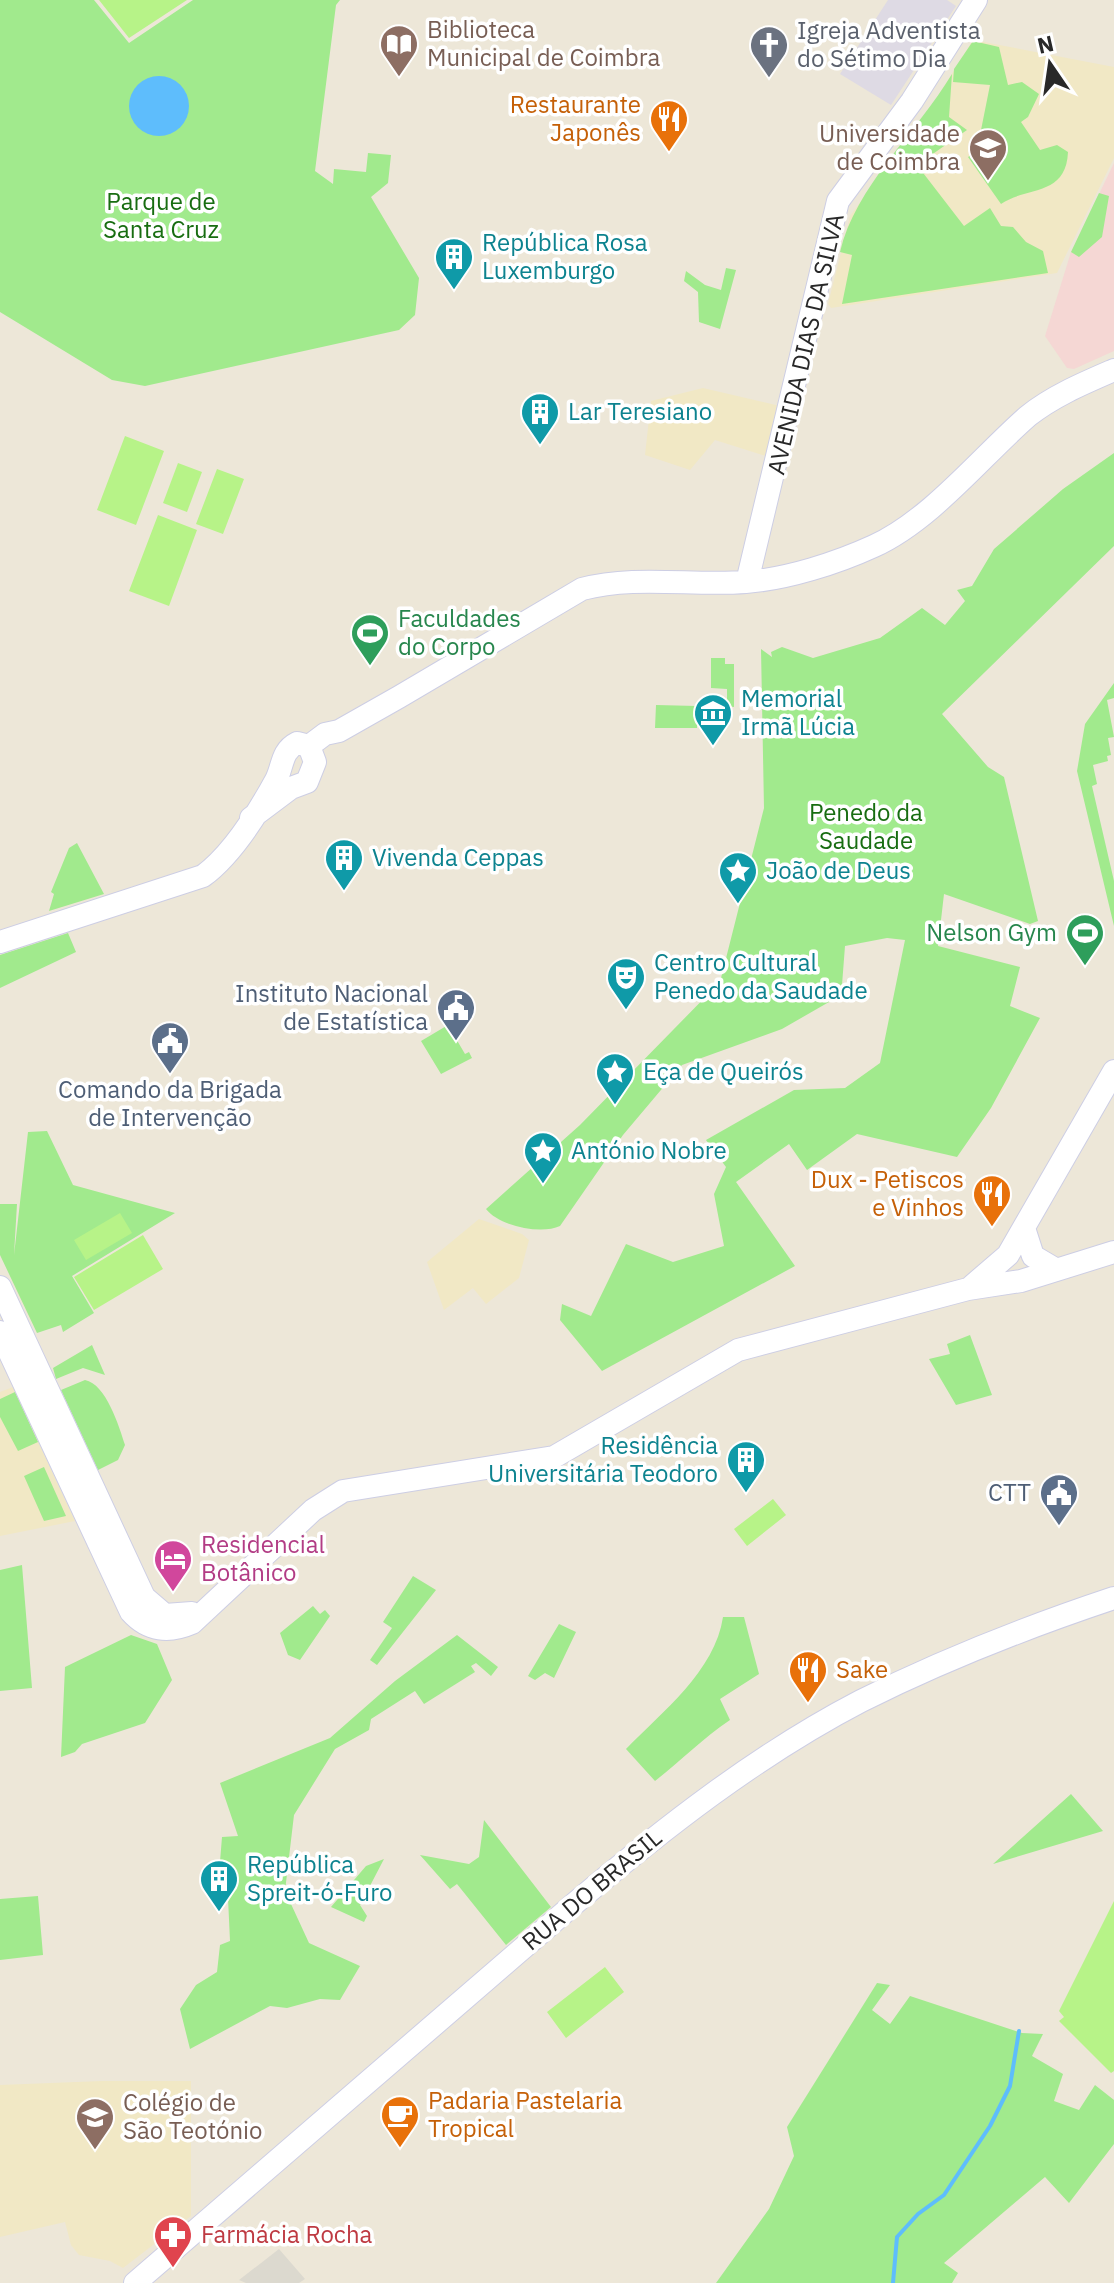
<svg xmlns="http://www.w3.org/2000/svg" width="1114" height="2283" viewBox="0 0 1114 2283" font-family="'IBM Plex Sans',sans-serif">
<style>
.industrial{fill:#dedae4}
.education{fill:#f1e8c5}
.medical{fill:#f5d7d4}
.green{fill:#a1ea8d}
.pitch{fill:#b7f388}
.plaza{fill:#dcd9cf}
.water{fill:#5ebdfc}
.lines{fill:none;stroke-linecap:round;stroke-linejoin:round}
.stream{stroke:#5ebdfc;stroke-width:4}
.secondary-casing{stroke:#cdcee4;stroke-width:24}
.secondary{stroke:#fff;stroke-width:22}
.labels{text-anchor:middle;stroke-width:7;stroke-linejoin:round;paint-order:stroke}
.education-label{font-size:24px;fill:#785e54;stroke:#fff;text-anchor:start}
.worship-label{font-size:24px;fill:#5b616d;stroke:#fff;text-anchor:start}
.food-label{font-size:24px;fill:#c56008;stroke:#fff;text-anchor:end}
.park-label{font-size:24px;fill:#186d11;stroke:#fff}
.culture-label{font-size:24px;fill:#0d838f;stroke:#fff;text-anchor:start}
.street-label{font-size:24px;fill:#282828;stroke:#fff}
.leisure-label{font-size:24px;fill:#27864d;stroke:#fff;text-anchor:start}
.service-label{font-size:24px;fill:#4e5e75;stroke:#fff;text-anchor:end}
.hotel-label{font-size:24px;fill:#b23c85;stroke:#fff;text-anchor:start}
.health-label{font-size:24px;fill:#be3a42;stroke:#fff;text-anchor:start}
</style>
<rect width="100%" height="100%" fill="#ede7d8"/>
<path class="industrial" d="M888,0h59l9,6 -65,99 -51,-31z"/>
<path class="education" d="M973,40l141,27v91l-57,115 -226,35 -3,-4 22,-88 83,-112z
M703,388l77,18 -11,51 -54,-17 -25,30 -45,-15 6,-54z
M479,1219l43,15 7,6 -10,38 -33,26 -13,-16 -29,22 -17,-48z
M13,1387l62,134 -75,15v-144z
M102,2081h89v135l-68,52 -13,-7 -31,-6 -8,-10 -6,-23 -65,15v-152z"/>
<path class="medical" d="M1114,163v188l-40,18 -7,-1 -22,-32 26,-84z"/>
<path class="green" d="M0,0h94l35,43 64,-43h147l-4,5 -21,166 18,13 1,-15 32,3 2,-19 23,2 -3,28 -17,14 48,81 -4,37 -16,15 -254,56 -33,-6 -112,-68z
M973,41l26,6 9,38 14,-3 17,12 -11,23 -7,5 19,28 17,-5 11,7c-2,45 -41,34 -67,52l-33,-47 14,-9 -2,-13 10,-50 -37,-3 1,-13z
M952,74l-3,43 18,13 -50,35 47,61 26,-18 11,18 12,1 13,15 17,9 5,22 -206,31 10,-49 -12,-3c15,-65 77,-120 112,-178z
M1099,193l10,3 -7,41 -23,20 -8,-5z
M726,268l10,2 -16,59 -21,-7 -1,-30 -14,-11 2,-10 19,14 16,5z
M1114,453v93l-172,168 46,53 16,10 34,144 -8,3 -86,-30 -6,52 82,21 -10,39 30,12 -49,90 -34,49 -100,-23 -50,36 -18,-26 -53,38 59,84 -193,105 -42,-51 2,-16 29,12 35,-72 47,18 51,-16 -10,-52 12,-27 -20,-27 88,-50 51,-2 35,-25 25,-123 -18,-2 -42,8 -3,39 -13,17 -47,27 -100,36 -59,70 -63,91c-19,9 -61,0 -74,-17l94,-84 140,-143 44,-174 -3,-159 11,8 -1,-5 11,-5 31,11 67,-20 42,-30 23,17 20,-24 -8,-11 15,-4 22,-37 69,-60z
M711,658h14v6h9v43l-7,-1v-17l-16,-1z
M1114,683v15l-7,2 7,37 -6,1 3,17 -4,1 1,5 -15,4 4,19 -5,2 22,95v45l-37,-155 8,-47z
M656,705l41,1v22h-42z
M77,843l27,51 -55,17 5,-17 -3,-2 18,-44z
M68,933l8,19 -76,36v-33z
M448,1025l17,29 4,-2 3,6 -31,16 -20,-33z
M47,1131l26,54 102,28 -103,63 22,37 -31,19 -2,-7 -24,8 -37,-78v-51h17l-3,51 14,-123z
M970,1335l22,60 -36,10 -27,-46 21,-5 -3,-10z
M92,1345l13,30 -22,-7 -27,11 -3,-11z
M85,1380c21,4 34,46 40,65l-7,15 -20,10 -37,-80z
M15,1392l23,50 -20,9 -18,-34v-18z
M44,1467l22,49 -22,5 -20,-45z
M22,1565l10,123 -32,3v-121z
M413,1576l23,14 -59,75 -7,-5 22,-32 -9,-6z
M313,1606l7,8 5,-4 5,6 -30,44 -12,-5 -8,-22z
M723,1617h21l15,57 -39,25 10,21c-28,19 -48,40 -75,61l-29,-32c36,-37 89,-78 97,-132z
M559,1624l17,8 -22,46 -9,-5 -10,7 -7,-4z
M131,1635l26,9 15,36 -27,43 -63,21 -7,8 -14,5 4,-90z
M457,1635l41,32 -7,9 -15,-13 -5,3 4,6 -51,32 -9,-13 -44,28 -2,11 -34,19 -41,66 -9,76 24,52 51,23 -20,34 -20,-1 -33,9 -17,-2 -80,43 -10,-40 16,-24 21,-13 3,-27 10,-4 -2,-43 -11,1 5,-62 16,-1 -18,-53 110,-45 65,-57z
M1071,1794l32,37 -110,33z
M484,1820l67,87 -45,38 -49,-61 -7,5 -30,-34 49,9 10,-7z
M384,1859l-24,46 7,11 -3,6 -33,-15 35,-41z
M38,1896l5,59 -43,5v-61z
M877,1983l13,2 -18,25 18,14 20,-28 112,37 21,1 -11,22 31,18 -9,27 25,9 16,-25 19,15v44l-45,59 -24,-26 -101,86 14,10 -6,10h-236l53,-74 25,-53 -7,-29z"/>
<path class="pitch" d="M99,0h88l-58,38z
M125,436l39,15 -28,74 -39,-15z
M178,463l24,9 -15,40 -24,-9z
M217,469l27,10 -21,55 -27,-10z
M158,515l39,15 -28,76 -40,-15z
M120,1213l12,20 -46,27 -12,-20z
M143,1235l20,34 -69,41 -20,-33z
M773,1499l13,16 -39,31 -13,-17z
M1114,1901v170l-3,2 -52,-52 5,-4 -5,-6z
M605,1967l19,25 -58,46 -19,-26z"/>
<path class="plaza" d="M279,2249l26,30 -6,4h-53l-7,-3z"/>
<path class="water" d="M129 106a30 30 0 1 1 60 0a30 30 0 1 1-60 0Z"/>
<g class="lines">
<path class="stream" d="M893,2283l4,-46 21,-23 26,-19 46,-69 20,-40 9,-55"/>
<g class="secondary-casing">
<path id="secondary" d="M747,582l91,-381 74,-100 64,-101
M309,746l16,-12 14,-3 60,-34 183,-108c53,-14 109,-3 164,-7 41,-3 91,-19 128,-36 57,-26 107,-89 154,-130 25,-20 56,-33 86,-46
M0,942l203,-66c30,-22 55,-63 73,-96 7,-13 5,-29 21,-37l12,3 6,16 -8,20 -16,6 -40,30
M1024,1228l9,28 22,13
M972,1286l36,-31 106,-184
M0,1287l144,310 21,18 27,-2
M0,1332l131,280c17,19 38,21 61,11l121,-113 30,-19 211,-34 184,-107 230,-61 53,-8 93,-29
M135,2283l439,-379c89,-75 183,-149 287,-203 82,-41 166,-74 253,-103"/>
</g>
<use href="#secondary" class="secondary"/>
</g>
<defs>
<g id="library-pin" transform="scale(2)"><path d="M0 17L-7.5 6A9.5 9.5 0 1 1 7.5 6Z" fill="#8d6e63" stroke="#fff"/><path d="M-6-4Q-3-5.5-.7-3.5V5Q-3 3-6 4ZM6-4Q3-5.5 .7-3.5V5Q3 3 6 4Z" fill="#fff"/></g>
<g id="church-pin" transform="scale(2)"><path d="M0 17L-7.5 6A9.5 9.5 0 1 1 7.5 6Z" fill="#6b7280" stroke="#fff"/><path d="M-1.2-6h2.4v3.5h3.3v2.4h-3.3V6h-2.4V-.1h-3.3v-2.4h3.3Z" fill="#fff"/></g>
<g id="restaurant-pin" transform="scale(2)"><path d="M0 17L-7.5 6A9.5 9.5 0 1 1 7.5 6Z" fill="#e8710a" stroke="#fff"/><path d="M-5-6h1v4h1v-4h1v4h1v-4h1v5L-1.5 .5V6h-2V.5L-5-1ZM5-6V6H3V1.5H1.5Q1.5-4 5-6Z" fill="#fff"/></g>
<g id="university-pin" transform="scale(2)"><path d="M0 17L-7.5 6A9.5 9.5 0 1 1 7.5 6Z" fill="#8d6e63" stroke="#fff"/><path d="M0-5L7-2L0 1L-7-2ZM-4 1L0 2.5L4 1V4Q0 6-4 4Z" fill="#fff"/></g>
<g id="building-pin" transform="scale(2)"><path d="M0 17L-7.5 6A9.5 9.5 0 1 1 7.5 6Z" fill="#0f9aa8" stroke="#fff"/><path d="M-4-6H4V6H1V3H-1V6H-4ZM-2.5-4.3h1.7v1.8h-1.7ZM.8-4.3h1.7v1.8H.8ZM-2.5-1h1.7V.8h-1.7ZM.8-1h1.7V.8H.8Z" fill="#fff"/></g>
<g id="stadium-pin" transform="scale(2)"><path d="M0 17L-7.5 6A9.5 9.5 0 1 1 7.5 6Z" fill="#2e9e5b" stroke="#fff"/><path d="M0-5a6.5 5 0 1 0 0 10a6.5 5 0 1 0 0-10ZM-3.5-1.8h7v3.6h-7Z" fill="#fff"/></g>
<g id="museum-pin" transform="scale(2)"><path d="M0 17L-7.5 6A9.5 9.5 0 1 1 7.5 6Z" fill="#0f9aa8" stroke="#fff"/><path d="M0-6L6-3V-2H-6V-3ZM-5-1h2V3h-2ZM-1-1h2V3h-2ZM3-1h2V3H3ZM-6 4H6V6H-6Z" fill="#fff"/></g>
<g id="sight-pin" transform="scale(2)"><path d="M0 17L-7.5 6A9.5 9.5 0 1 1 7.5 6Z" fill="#0f9aa8" stroke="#fff"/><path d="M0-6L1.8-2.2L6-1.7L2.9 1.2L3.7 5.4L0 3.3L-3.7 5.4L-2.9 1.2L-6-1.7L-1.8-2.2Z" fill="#fff"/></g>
<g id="theatre-pin" transform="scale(2)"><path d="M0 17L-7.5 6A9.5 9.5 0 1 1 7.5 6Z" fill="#0f9aa8" stroke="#fff"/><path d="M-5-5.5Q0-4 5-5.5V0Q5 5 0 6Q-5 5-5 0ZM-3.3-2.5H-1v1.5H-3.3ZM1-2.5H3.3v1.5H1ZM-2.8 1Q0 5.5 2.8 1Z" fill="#fff"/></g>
<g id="civic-pin" transform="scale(2)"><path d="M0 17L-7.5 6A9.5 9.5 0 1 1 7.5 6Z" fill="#5c6f8a" stroke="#fff"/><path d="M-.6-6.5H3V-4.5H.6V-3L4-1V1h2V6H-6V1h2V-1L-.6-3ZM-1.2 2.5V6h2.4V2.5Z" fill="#fff"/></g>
<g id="hotel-pin" transform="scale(2)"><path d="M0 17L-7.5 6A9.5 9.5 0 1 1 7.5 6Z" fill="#d1479c" stroke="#fff"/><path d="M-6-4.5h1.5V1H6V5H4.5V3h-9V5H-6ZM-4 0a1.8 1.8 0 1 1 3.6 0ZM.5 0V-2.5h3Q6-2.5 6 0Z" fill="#fff"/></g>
<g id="cafe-pin" transform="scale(2)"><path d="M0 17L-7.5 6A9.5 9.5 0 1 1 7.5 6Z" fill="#e8710a" stroke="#fff"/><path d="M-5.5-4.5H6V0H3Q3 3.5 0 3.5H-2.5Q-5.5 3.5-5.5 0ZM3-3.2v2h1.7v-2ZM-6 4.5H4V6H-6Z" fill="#fff"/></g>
<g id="school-pin" transform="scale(2)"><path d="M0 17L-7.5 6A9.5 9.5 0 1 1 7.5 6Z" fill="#8d6e63" stroke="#fff"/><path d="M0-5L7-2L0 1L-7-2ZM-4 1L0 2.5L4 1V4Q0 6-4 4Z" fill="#fff"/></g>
<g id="pharmacy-pin" transform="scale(2)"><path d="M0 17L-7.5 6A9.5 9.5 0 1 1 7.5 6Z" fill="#e0444e" stroke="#fff"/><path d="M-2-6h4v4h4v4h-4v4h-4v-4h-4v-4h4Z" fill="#fff"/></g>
</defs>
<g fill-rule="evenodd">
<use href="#library-pin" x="399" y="44"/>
<use href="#church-pin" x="769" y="45"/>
<use href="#restaurant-pin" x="669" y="119"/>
<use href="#university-pin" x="988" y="148"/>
<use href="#building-pin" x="454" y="257"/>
<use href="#building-pin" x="540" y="412"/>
<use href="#stadium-pin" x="370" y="633"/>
<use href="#museum-pin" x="713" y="713"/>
<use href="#building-pin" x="344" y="858"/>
<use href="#sight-pin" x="738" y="871"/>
<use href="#stadium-pin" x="1085" y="933"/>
<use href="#theatre-pin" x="626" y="977"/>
<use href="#civic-pin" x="456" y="1008"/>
<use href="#civic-pin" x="170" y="1041"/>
<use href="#sight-pin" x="615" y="1072"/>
<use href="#sight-pin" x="543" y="1151"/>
<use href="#restaurant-pin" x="992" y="1194"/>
<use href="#building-pin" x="746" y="1460"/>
<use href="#civic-pin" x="1059" y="1493"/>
<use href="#hotel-pin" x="173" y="1559"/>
<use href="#restaurant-pin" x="808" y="1670"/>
<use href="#building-pin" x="219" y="1879"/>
<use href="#cafe-pin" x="400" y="2115"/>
<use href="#school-pin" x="95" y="2117"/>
<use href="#pharmacy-pin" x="173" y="2235"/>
</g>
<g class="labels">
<g class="education-label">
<text x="427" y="38">Biblioteca<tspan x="427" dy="28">Municipal de Coimbra</tspan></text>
<text x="960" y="142" text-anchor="end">Universidade<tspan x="960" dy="28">de Coimbra</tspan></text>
<text x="123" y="2111">Colégio de<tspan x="123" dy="28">São Teotónio</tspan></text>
</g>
<g class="worship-label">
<text x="797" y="39">Igreja Adventista<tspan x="797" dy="28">do Sétimo Dia</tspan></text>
</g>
<g class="food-label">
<text x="641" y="113">Restaurante<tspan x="641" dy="28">Japonês</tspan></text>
<text x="964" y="1188">Dux - Petiscos<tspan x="964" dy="28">e Vinhos</tspan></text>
<text x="836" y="1678" text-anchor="start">Sake</text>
<text x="428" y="2109" text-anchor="start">Padaria Pastelaria<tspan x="428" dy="28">Tropical</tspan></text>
</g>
<g class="park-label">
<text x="161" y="210">Parque de<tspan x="161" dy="28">Santa Cruz</tspan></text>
<text x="866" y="821">Penedo da<tspan x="866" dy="28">Saudade</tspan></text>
</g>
<g class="culture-label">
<text x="482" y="251">República Rosa<tspan x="482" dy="28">Luxemburgo</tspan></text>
<text x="568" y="420">Lar Teresiano</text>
<text x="741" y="707">Memorial<tspan x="741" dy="28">Irmã Lúcia</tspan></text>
<text x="372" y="866">Vivenda Ceppas</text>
<text x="766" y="879">João de Deus</text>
<text x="654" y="971">Centro Cultural<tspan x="654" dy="28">Penedo da Saudade</tspan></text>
<text x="643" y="1080">Eça de Queirós</text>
<text x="571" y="1159">António Nobre</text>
<text x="718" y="1454" text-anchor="end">Residência<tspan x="718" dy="28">Universitária Teodoro</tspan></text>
<text x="247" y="1873">República<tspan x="247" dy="28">Spreit-ó-Furo</tspan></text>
</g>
<g class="street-label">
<text transform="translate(806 344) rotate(-77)" y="8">AVENIDA DIAS DA SILVA</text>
<text transform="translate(592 1890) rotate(-40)" y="8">RUA DO BRASIL</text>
</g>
<g class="leisure-label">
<text x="398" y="627">Faculdades<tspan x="398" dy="28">do Corpo</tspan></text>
<text x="1057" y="941" text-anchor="end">Nelson Gym</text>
</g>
<g class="service-label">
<text x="428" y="1002">Instituto Nacional<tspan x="428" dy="28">de Estatística</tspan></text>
<text x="170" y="1098" text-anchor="middle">Comando da Brigada<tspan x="170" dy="28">de Intervenção</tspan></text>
<text x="1031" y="1501">CTT</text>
</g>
<g class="hotel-label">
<text x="201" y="1553">Residencial<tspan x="201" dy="28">Botânico</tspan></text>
</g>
<g class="health-label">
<text x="201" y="2243">Farmácia Rocha</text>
</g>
</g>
<g transform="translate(1050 64) rotate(347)" stroke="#ffffff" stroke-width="6" paint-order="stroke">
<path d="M0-6L14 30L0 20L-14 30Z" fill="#282828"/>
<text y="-12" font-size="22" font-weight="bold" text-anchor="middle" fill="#282828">N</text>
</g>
</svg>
